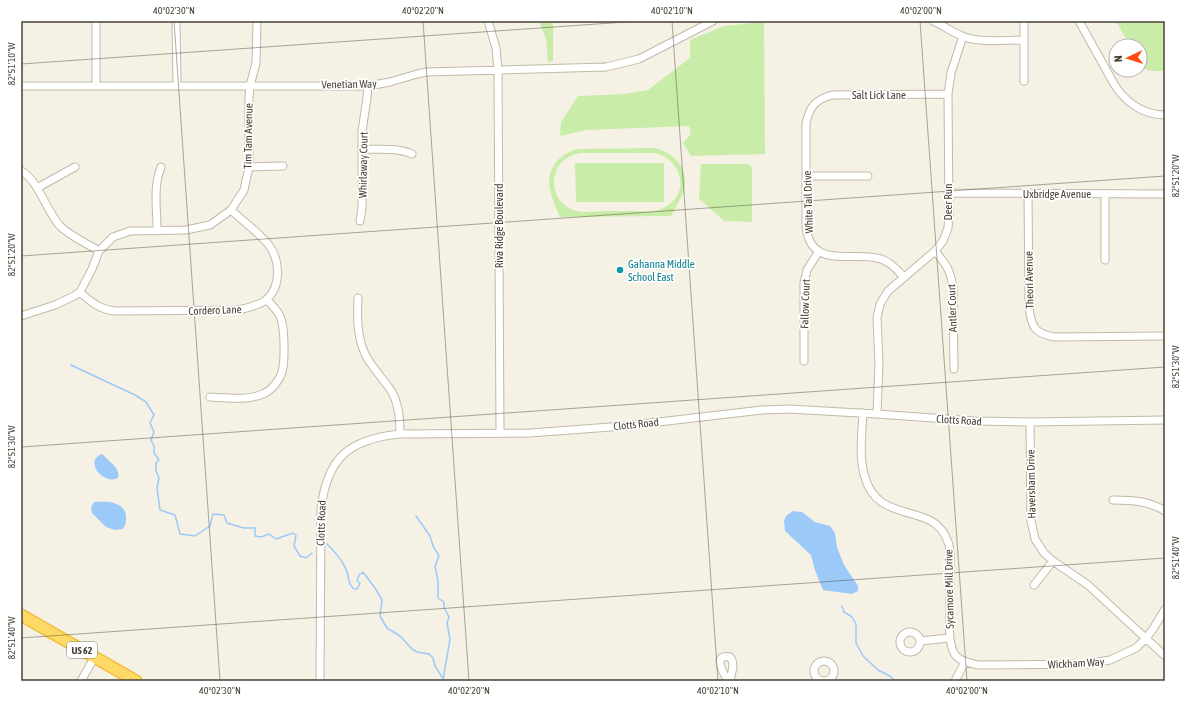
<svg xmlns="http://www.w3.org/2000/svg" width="1186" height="702" viewBox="0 0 1186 702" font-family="'Asap Condensed',sans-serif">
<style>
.green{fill:#c9eda9;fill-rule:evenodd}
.water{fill:#9bcaf8}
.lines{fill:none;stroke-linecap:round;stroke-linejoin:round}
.stream{stroke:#9bcaf8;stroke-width:1.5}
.minor-casing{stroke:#c1baa7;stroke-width:9}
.highway-casing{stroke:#eeb626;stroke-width:13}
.minor{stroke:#fff;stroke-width:7}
.highway{stroke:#ffd966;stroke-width:11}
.ticks{fill:none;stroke:#484234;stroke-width:1;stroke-opacity:0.45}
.culture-dot{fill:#0f9aa8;stroke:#fff;stroke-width:1.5}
.labels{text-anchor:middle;stroke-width:3.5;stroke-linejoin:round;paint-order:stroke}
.shield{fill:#fff;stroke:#7f7b71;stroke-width:1}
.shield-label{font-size:10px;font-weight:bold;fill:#484234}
.street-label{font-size:11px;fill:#484234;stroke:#fff}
.culture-label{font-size:11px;fill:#0d838f;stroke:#fff;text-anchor:start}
.neatline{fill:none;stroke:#484234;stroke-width:1.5}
.ticks-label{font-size:10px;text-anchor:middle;fill:#484234}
</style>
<rect width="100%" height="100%" fill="#f5f1e5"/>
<path class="green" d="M539,21h14v40l-5,1 -2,-23z
M1116,21h49v50c-25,0 -25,-1 -25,-25h-10z
M764,22l1,132 -74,2 -8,-13 8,-9 -2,-8 -102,4 -27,6 1,-14 17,-26 47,-2 23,-4 42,-32v-18l34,-14z
M654,148c20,4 36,21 30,43 -3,8 -9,17 -13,25l-111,1c-4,-9 -8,-18 -10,-27 -5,-20 10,-38 29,-41zM582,153h71c29,4 39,42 10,55 -10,5 -22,3 -33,3 -16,0 -31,0 -47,1 -38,-3 -39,-55 -1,-59z
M575,163h89v39h-88z
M701,164h47l4,4v54l-28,-1 -25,-22z"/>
<path class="water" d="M102,454c6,7 19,14 16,24 -3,1 -6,2 -9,1 -12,-2 -22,-20 -7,-25z
M94,502c13,-1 30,-1 32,14 0,6 0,8 -3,13l-8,1 -9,-3 -14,-14 -1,-6z
M793,511l9,1 13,10 15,4 5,7 2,14 7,18 14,21v5l-6,3 -29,-4 -8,-20 -4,-15 -26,-24 -1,-10 2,-5z"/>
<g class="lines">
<path class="stream" d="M71,365l64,30 11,7 8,13 -4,8 4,9 -3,8 3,6v7l5,7 -3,3v8l3,7 -2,10 3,22 15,5 5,19 15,2 15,-10 3,-12 11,1 3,8 17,5h11v8l6,1 8,-3 7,5 17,-6 3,2 -2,11 6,10 6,2 6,-5
M416,516l14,20 3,10 6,10 -4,10 3,15v17l6,4v5l5,10 -2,6 3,16 -7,41
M324,541c9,9 19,19 23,31 2,5 1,11 5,15 2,3 2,2 5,2l3,-6 -3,-2 2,-6 4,-3 12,16 7,12 -2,16 7,12 13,8 12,13 5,3 12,2 4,4 2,8 7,11
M842,606l2,6 8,5 4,7v19l7,13 15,14 12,6 5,5"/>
<g class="minor-casing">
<path id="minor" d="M96,21v65
M176,21l1,64
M488,21l8,27 2,23 2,362
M933,21c10,4 20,12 31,16 19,6 40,3 60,3
M1024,21v60
M1079,21l35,63c11,18 29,31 51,31
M21,86h347l22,-4 27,-8 10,-2 179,-5 33,-8 74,-38
M362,149c16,1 35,-2 50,5
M249,167l34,-1
M21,171c16,7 26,41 39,55 10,10 26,17 39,25
M806,176h62
M37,188l38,-21
M948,193l217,1
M1028,193l1,113c2,20 5,28 26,31l110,-1
M1105,194v66
M360,221l2,-13v-77l5,-33 1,-12
M157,230c0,-21 -4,-43 4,-63
M935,251c11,13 16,20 18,37l1,81
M904,277c-8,-8 -15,-17 -27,-19 -27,-6 -67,11 -71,-32v-103c4,-17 9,-23 26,-28l116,-1
M80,292c12,11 19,17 35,19l123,-1c9,-2 20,-4 28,-10 16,-14 14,-41 2,-56 -10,-12 -25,-23 -37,-34
M358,298c-1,20 -1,40 8,58 7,12 16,22 24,33 9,13 10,30 10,45
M21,316l34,-11 19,-9 6,-4 12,-23 7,-18 14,-14 17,-6 56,-1 24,-5 21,-15 13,-20 5,-23v-70l1,-11 6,-23 1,-42
M804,361v-78l3,-13 12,-19
M210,397c18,1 39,4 55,-4 8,-4 15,-14 17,-21 3,-11 3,-46 -2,-56 -3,-6 -9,-12 -13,-16
M863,413c-1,20 -4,42 1,61 13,54 70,25 84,68 3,7 2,16 2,24 0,16 0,33 0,49 0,8 -1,16 0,24 1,6 2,12 6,17 6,6 14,7 22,9l108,-1 24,-4 26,-12 10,-10 7,-9 12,-20
M877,414l2,-51 -2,-45 3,-14 8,-13 47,-40 8,-10 5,-13 1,-12 -1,-122 3,-21 12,-37
M1030,422l1,99 4,18 9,14 9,8 35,24 77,71
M1113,500c19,0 36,1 52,11
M1034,585l19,-24
M900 642a10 10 0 1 1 20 0a10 10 0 1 1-20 0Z
M920,641l29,-3
M814 671a10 10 0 1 1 20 0a10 10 0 1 1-20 0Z
M81,681l13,-23
M320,681l1,-172c6,-52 29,-70 79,-75l130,-1 94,-7 138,-16 27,-1 88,5 97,7 56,1 135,-2
M728,681c-4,-7 -17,-28 2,-24 6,7 1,16 0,24
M955,681l10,-19"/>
</g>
<g class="highway-casing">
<path id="highway" d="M21,615l115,66"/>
</g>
<use href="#minor" class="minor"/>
<use href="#highway" class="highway"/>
</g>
<path class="ticks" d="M174,21l46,660M423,21l46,660M672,21l46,660M920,21l47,660M21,64l619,-43M21,256l1144,-80M21,447l1144,-80M21,638l1144,-80"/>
<circle class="culture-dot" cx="620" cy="270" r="4"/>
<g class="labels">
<rect class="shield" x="67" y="642" width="30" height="16" rx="3"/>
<g class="shield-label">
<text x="82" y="654">US 62</text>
</g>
<g class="street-label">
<text transform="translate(349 84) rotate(-1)" y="4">Venetian Way</text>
<text x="879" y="99">Salt Lick Lane</text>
<text transform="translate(248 136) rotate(-89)" y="4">Tim Tam Avenue</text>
<text transform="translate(363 165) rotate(-89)" y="4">Whirlaway Court</text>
<text x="1057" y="198">Uxbridge Avenue</text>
<text transform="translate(808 202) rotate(-92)" y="4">White Tail Drive</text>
<text transform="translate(948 202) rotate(-90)" y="4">Deer Run</text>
<text transform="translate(499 226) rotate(-90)" y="4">Riva Ridge Boulevard</text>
<text transform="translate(1029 280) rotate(-91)" y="4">Theori Avenue</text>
<text transform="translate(805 304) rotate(-88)" y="4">Fallow Court</text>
<text transform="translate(952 308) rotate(-92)" y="4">Antler Court</text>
<text transform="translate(215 310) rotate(-2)" y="4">Cordero Lane</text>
<text transform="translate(959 420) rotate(4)" y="4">Clotts Road</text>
<text transform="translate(636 424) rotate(-6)" y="4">Clotts Road</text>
<text transform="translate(1031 484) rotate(-91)" y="4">Haversham Drive</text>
<text transform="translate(321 523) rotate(-88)" y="4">Clotts Road</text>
<text transform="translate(949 589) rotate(-91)" y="4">Sycamore Mill Drive</text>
<text transform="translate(1076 663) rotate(-3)" y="4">Wickham Way</text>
</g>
<g class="culture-label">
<text x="628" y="268">Gahanna Middle<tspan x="628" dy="13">School East</tspan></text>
</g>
</g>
<rect width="1186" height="702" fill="none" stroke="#ffffff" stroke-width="44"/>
<g transform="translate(1128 58) rotate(266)"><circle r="19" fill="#ffffff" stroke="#b6b3ae"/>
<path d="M0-3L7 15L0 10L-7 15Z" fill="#ff4a12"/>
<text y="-6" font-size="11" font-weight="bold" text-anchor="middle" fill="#484234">N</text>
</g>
<rect x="22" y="22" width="1142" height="658" class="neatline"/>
<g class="ticks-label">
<text x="174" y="14">40°02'30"N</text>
<text x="423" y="14">40°02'20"N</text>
<text x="672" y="14">40°02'10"N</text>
<text x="921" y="14">40°02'00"N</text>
<text transform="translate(11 64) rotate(-90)" y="4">82°51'10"W</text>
<text transform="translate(1175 176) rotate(-90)" y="4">82°51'20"W</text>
<text transform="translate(11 255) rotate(-90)" y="4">82°51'20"W</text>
<text transform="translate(1175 367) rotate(-90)" y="4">82°51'30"W</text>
<text transform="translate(11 447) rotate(-90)" y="4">82°51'30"W</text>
<text transform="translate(1175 558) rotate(-90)" y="4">82°51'40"W</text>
<text transform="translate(11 638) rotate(-90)" y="4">82°51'40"W</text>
<text x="220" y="694">40°02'30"N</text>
<text x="469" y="694">40°02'20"N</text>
<text x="718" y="694">40°02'10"N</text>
<text x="967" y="694">40°02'00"N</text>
</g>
</svg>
